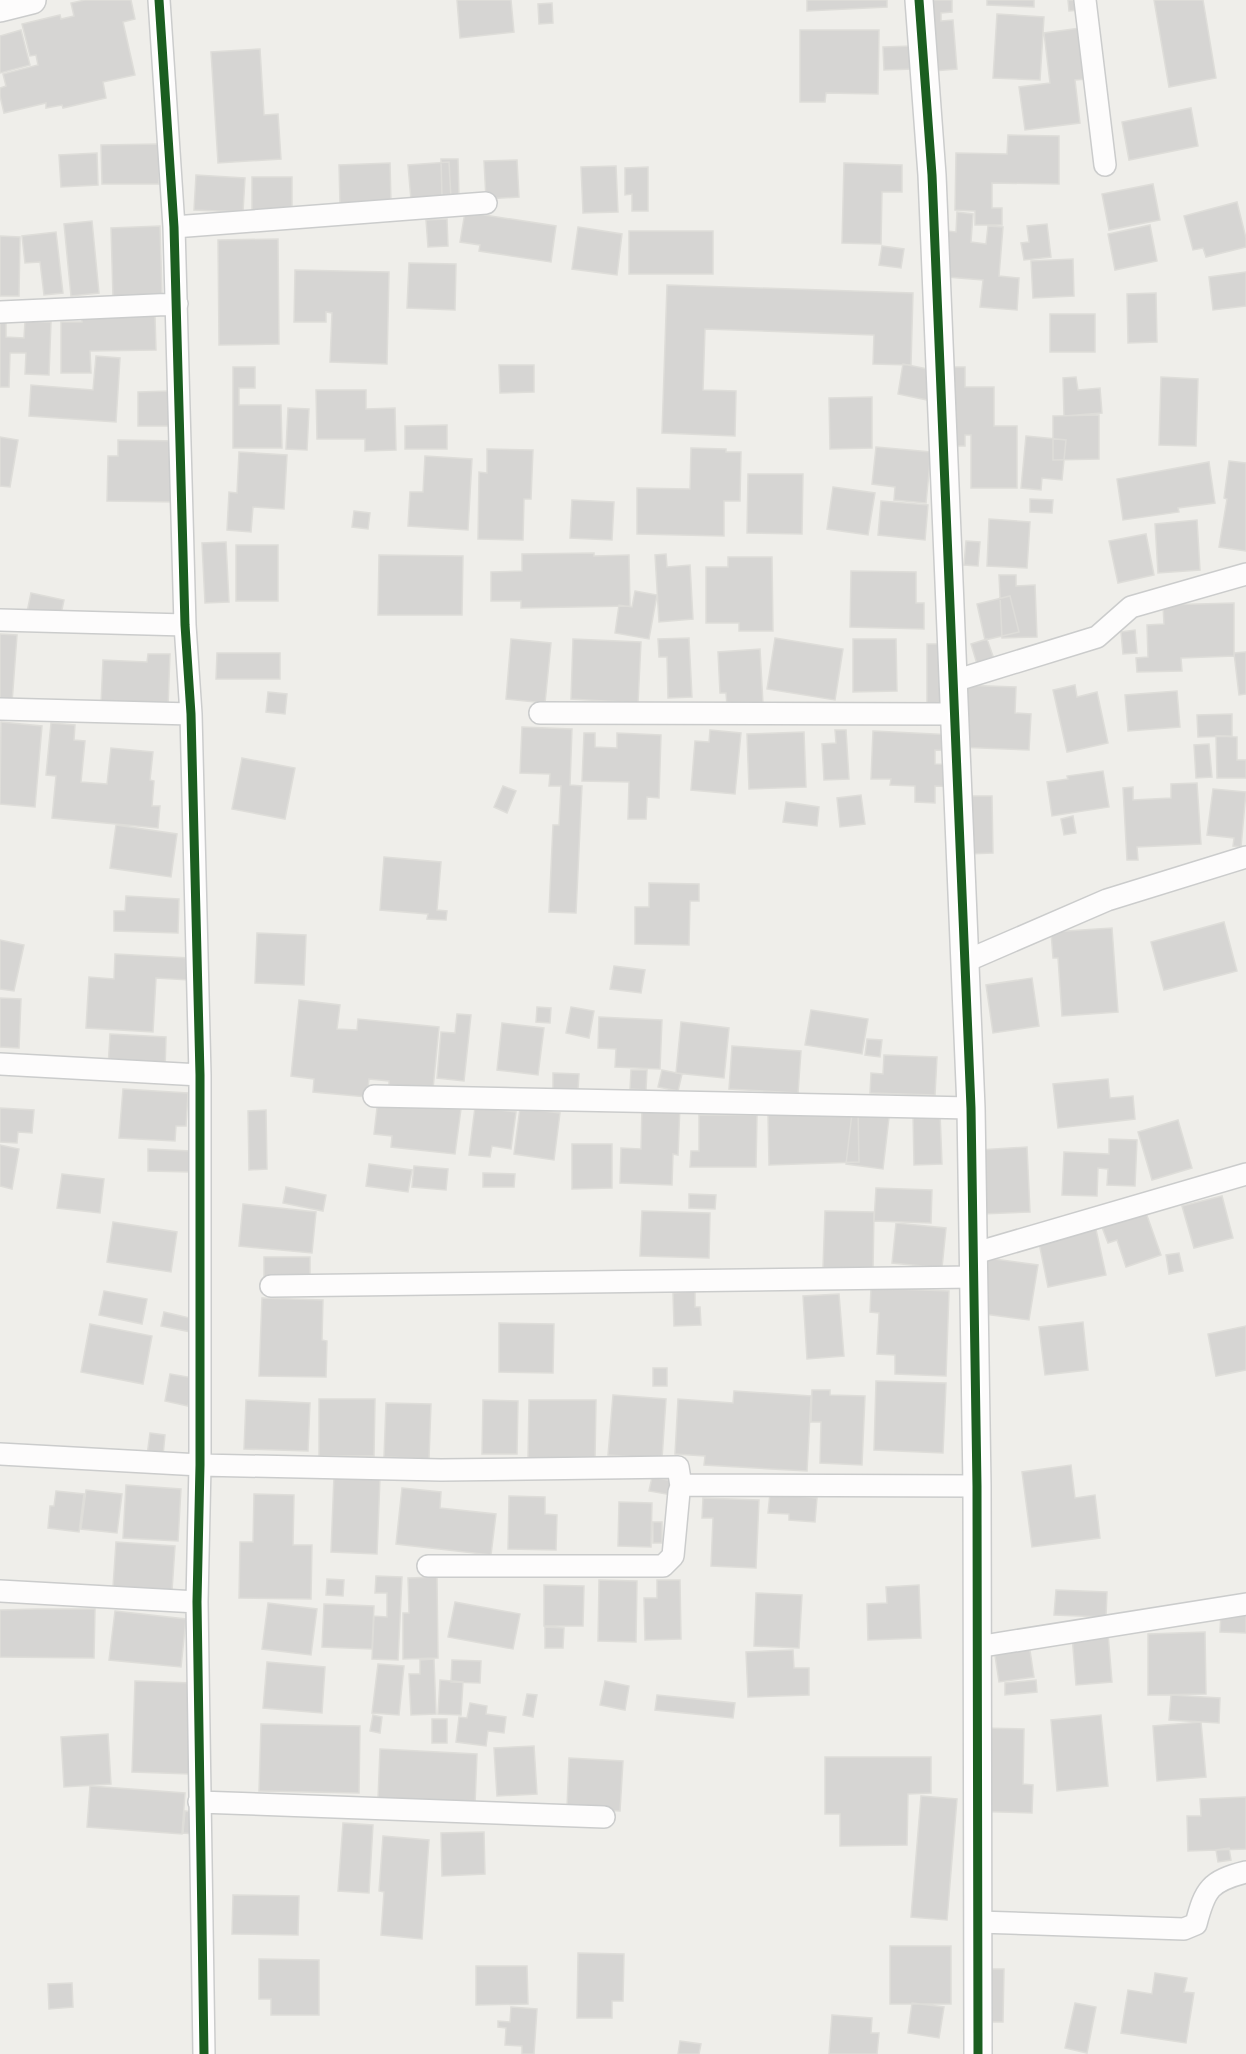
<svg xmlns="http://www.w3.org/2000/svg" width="1246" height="2054" viewBox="0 0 1246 2054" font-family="'PT Sans',sans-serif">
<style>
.building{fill:#d6d5d3;stroke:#deddd9;stroke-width:1.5}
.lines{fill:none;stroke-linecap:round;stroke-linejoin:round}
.minor-casing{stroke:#cbcccc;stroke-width:24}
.tertiary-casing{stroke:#cbcccc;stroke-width:30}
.minor{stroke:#fdfcfc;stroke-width:21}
.tertiary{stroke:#fdfcfc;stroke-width:27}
.cycleway-casing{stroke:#fff;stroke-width:13}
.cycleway{stroke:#1b5e20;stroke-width:9}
</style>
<rect width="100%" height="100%" fill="#efeeea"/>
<path class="building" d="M85,0h46l4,19 -12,3 12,53 -32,7 3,16 -43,10 -1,-3 -16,3v-5l-42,10 -4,-17v-8l6,-2 -3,-12 35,-9 -2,-10 -6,1 -8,-32 38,-9 1,4 13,-3 -3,-13z
M457,0h54l3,32 -54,6z
M807,0h80v7l-80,4z
M909,0h43v12l-11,1v8l12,-1 4,49 -36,3z
M987,0h47v7l-47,-2z
M1068,0h11l1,10 -11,1z
M1154,0h49l13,78 -47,9z
M552,3l1,20 -14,1 -1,-20z
M997,14l47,3 -4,63 -47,-2z
M1080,28l6,51 -11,1 5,43 -55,7 -6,-43 31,-4 -6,-50z
M21,30l9,35 -30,8v-37z
M800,30h79l-1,64 -52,-1 -1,9h-25z
M913,46l1,23 -30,1 -1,-23z
M260,49l4,66 14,-1 3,45 -63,4 -7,-111z
M1191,108l7,38 -69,14 -7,-38z
M1008,135l51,1v48l-67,-1v25h10v17h-27v-14l-20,-1 1,-57 51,1z
M159,144v40h-57l-1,-39z
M97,153l1,32 -37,2 -2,-32z
M441,159h17l1,37 -17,1z
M517,160l2,37 -33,2 -2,-38z
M449,162l2,36 -40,2 -3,-35z
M390,163l1,40 -51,1 -1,-39z
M844,163l58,2v27h-20l-1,52 -39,-1z
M616,166l2,46 -35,1 -2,-46z
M648,167v44h-16v-17l-7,1v-27z
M196,175l49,3 -2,34 -49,-2z
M252,177h40v38h-40z
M1153,184l7,36 -51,10 -7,-36z
M1237,202l9,36v9l-40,10 -3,-9 -10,2 -9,-34z
M465,212l91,14 -5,36 -72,-11 1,-6 -20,-3z
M957,212l16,2 -2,28 15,2 2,-18 15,1 -4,49 20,2 -2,32 -37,-3 3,-27 -48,-4 3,-46 18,2z
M447,219l1,27 -20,1 -2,-27z
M92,221l7,72 -28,3 -7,-72z
M1047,224l4,33 -27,3 -3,-17 8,-1 -2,-16z
M1150,225l7,36 -42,9 -7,-36z
M160,226l2,69 -49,2 -2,-69z
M578,227l44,7 -5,41 -45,-6z
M629,231h84v43h-84z
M56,232l7,61 -19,2 -4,-33 -15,1 -3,-27z
M0,236l20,1 -1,59h-19z
M278,239l1,105 -60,1 -1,-105z
M882,246l22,3 -3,19 -22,-3z
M1073,259l1,37 -41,2 -2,-37z
M409,263l47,1 -1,46 -48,-2z
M295,270l94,2 -2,92 -57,-2 2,-49 -6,-1v10h-32z
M1246,272v34l-33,4 -4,-33z
M667,285l246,8 -2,72 -38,-1 1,-29 -169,-6 -2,61 33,1 -1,45 -73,-3z
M1156,293l1,49 -29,1 -1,-49z
M1050,314h45v38h-45z
M82,316h73l1,34 -66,1 1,22h-30v-51h21z
M0,321h6v16l18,1 1,-17 26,1 -2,53 -24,-1 1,-21h-16l-1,34h-9z
M96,356l24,2 -4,64 -87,-6 2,-31 62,5z
M903,364l35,7 -6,30 -34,-7z
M499,365h35v27l-34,1z
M233,367h22v21h-16v17h42l1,43h-49z
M953,367h12v20h29v39h23v62h-46v-53h-6v11h-12z
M1076,377l2,13 22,-2 2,25 -38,3 -1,-38z
M1161,377l37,2 -2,67 -37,-1z
M316,390h50v19l29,-1 1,42 -31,1v-12h-48z
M170,391l1,35h-33v-34z
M872,397v51l-42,1 -1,-51z
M288,408l21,1 -2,41 -21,-1z
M1099,415v44l-46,1v-44z
M447,425v24h-42v-23z
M1026,436l40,4 -4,40 -20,-2 -1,12 -20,-2z
M0,437l18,3 -8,47 -10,-1z
M118,440l60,1 -1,61 -70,-1 1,-45h10z
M876,447l55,5 -5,51 -32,-3 1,-13 -23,-3z
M691,448l35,1v3h15l-1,49h-16v35l-87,-2v-46l53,1z
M487,449l46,1 -2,49h-7l-1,41 -45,-1 1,-67 8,1z
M239,452l48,3 -3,54 -31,-2 -2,25 -24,-2 2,-38 8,1z
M425,456l47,3 -4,71 -60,-4 2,-34h13z
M1229,461l17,2v88l-27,-4 8,-48 -3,-1z
M1209,462l6,41 -37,5 1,4 -56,8 -6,-41z
M748,474h55l-1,60 -55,-1z
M833,487l42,6 -7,42 -41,-6z
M1030,499l23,1 -1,13 -22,-1z
M572,500l42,2 -2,38 -42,-2z
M881,501l47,4 -3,35 -47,-5z
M354,511l16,2 -2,16 -16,-2z
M989,519l41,3 -3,46 -40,-2z
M1197,520l3,50 -42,3 -3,-49z
M1146,534l8,41 -36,8 -9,-42z
M966,541l14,1 -2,24 -14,-1z
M226,542l3,60 -24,1 -3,-60z
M236,545h42v56h-42z
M594,553v3l35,-1 1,51 -109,2v-7h-30v-29l31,-1v-17z
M666,554l1,13 23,-2 3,54 -34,3 -4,-67z
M379,555l84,1 -1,59h-84z
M728,557h44l1,74h-34v-8h-33v-56h22z
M851,571l65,1v31h8v26l-74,-2z
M999,575h17v11l19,-1 2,52 -35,1z
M635,591l22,4 -8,44 -34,-6 4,-28 13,2z
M31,593l33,7 -4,19 -33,-7z
M1010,596l9,36 -34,8 -8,-36z
M1234,603v53l-53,2 1,13 -45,1 -1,-14 12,-1 -1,-32 17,-1 -1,-19z
M1135,630l2,23 -14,1 -2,-22z
M0,634l17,1 -5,68 -12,-1z
M689,638l3,59 -24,1 -1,-41h-8l-1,-18z
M775,638l68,11 -8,51 -68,-11z
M511,639l40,4 -6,60 -39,-4z
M573,639l68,3 -3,61 -67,-4z
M853,639h43l1,52 -44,1z
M987,639l7,20 -17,5 -6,-20z
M927,644h19v65h-19z
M760,649l3,55 -36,2 -1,-13h-6l-2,-41z
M1246,652v42l-7,1 -5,-42z
M217,653h63v26h-64z
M148,654h22l-2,53 -67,-3 2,-44 44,2z
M960,685l56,2 -1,26 16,1 -2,36 -72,-3z
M1075,685l2,12 20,-5 11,51 -41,9 -14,-62z
M1177,691l3,36 -52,4 -3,-36z
M268,692l19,2 -2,20 -19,-2z
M1232,714v22l-34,1 -1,-22z
M1,722l41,4 -7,81 -35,-3z
M51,723l24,2 -1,15 11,1 -4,41 26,2 4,-36 42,4 -3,28 4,1 -2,25h8l-2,22 -106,-10 4,-42 -10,-1z
M522,727l50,2 -2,56 12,1 -6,127 -27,-1 4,-87h6l2,-39h-12l1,-12 -30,-1z
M710,730l31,3 -6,61 -44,-4 4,-49 14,1z
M835,730h11l3,49 -25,1 -2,-36 14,-1z
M873,731l81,4 -1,16 -18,-1v14l23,1 -2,22 -21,-1v17l-20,-1v-16l-25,-1 1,-6h-20z
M804,732l2,55 -57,2 -2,-55z
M584,733h11v14l22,1v-15l44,2 -2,63 -12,-1 -1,22h-18l1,-37 -47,-1z
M1216,736l21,1v23h9v18h-29z
M1209,744l3,33 -16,1 -2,-33z
M242,758l53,10 -10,51 -53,-10z
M1103,771l6,36 -57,9 -5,-34 21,-3 -1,-3z
M1197,783l4,61 -64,3 1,13h-11l-4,-72 10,-1v13l38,-2v-14z
M503,786l13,5 -9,22 -13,-6z
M1213,789l33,3 -5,55 -8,-1 1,-8 -27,-3z
M861,795l4,29 -25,3 -3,-29z
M966,796h26l1,57 -26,1z
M786,802l33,5 -2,19 -34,-4z
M1073,816l3,17 -12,2 -3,-16z
M116,825l61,9 -6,43 -61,-9z
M384,857l57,5 -4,48 10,1 -1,9 -19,-1 1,-5 -48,-4z
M649,883l50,1v17h-9l-1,44 -54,-1v-37h14z
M126,896l53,3 -1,34 -64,-2v-20h11z
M1224,922l13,49 -73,19 -13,-48z
M1112,928l6,84 -56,4 -4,-58h-5l-2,-26z
M257,933l49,2 -2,50 -49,-2z
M0,940l24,5 -10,46 -14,-2z
M115,954l75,4 -1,22 -33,-2 -3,54 -67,-4 3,-51 25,2z
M614,966l31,4 -4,23 -31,-4z
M1032,978l7,48 -46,7 -7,-48z
M0,998l21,1 -2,49 -19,-1z
M299,1000l41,5 -3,24 20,1 1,-11 81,8 -6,62 -44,-4v-4l-20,-2 -2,18 -54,-5 1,-13 -23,-3z
M537,1007l14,1 -1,15 -14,-1z
M571,1007l23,4 -5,27 -23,-5z
M811,1010l57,9 -6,35 -57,-9z
M457,1014l14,1 -7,66 -27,-3 4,-46 14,1z
M599,1017l63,3 -2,49 -45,-2 1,-18 -18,-1z
M681,1022l48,6 -5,50 -48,-5z
M502,1023l42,5 -6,47 -41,-5z
M110,1034l56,3 -1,34 -57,-3z
M867,1039l15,1 -2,17 -15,-2z
M732,1046l69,5 -3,42 -69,-4z
M884,1055l53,2 -2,38 -65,-2 1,-20 12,1z
M631,1070h16l-1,20 -16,-1z
M662,1070l20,4 -4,17 -20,-4z
M553,1073l26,1 -1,15h-25z
M1108,1079l2,19 23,-2 2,23 -77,9 -5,-44z
M123,1089l65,4 -2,33h-10l-1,15 -56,-3z
M378,1099l83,10 -6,45 -64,-7 1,-11 -18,-2z
M642,1105l38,1 -2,49 -5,-1 -1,31 -52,-2 1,-35 20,1z
M853,1105l37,4 -7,60 -37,-5z
M475,1107l41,5 -5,37 -19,-3 -2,11 -21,-2z
M0,1108l34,2 -2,23 -14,-1 -1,11 -17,-1z
M520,1108l40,5 -6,47 -40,-6z
M858,1109l1,53 -90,3 -1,-50z
M266,1110l1,59 -18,1 -1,-59z
M940,1113l2,51 -28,1 -1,-51z
M699,1115h58l-1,52h-66l1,-16h8z
M1178,1120l14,48 -40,12 -14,-48z
M1109,1139l28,1 -2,46 -28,-1 1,-16 -10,-1 -1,28 -35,-1 2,-43 45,2z
M572,1144h40v44l-40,1z
M0,1145l19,4 -7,40 -12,-3z
M1027,1147l3,65 -48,2 -3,-64z
M148,1149l43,2 -1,21 -42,-1z
M369,1164l43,6 -4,22 -42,-6z
M414,1166l34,3 -2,21 -34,-3z
M483,1173l32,1 -1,13h-31z
M62,1174l42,5 -4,34 -43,-5z
M286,1187l40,8 -3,16 -40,-8z
M876,1188l56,2 -1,33 -57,-2z
M689,1194l27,1 -1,14 -26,-1z
M1222,1196l11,42 -39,10 -12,-42z
M243,1204l73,8 -4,41 -73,-7z
M1144,1207l17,48 -35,12 -9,-27 -9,3 -8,-21z
M642,1211l68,2 -1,45 -69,-2z
M825,1211l49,1 -1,58 -50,-2z
M113,1222l64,10 -6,40 -64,-10z
M896,1223l50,5 -4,40 -50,-5z
M1095,1225l11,50 -58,12 -10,-49z
M1179,1253l4,18 -14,3 -3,-19z
M264,1257h46v28l-46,-1z
M987,1258l51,7 -9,55 -52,-7z
M871,1288l78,3 -3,85 -51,-2v-19l-18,-1 2,-41 -9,-1z
M104,1291l43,8 -5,25 -43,-9z
M695,1291v16h5l1,18 -27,1 -1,-33z
M839,1294l5,62 -37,3 -4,-63z
M262,1298l61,2 -1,40 5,1 -1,36 -67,-1z
M164,1312l30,7 -3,13 -30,-6z
M1083,1322l5,48 -43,5 -6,-48z
M499,1323l55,1 -1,49 -54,-1z
M90,1324l62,12 -9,48 -62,-12z
M1246,1326v44l-30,6 -8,-42z
M653,1368h14v18h-14z
M170,1374l24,4 -6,28 -23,-5z
M876,1381l70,2 -3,70 -69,-3z
M812,1390h18v5l35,1 -3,69 -42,-2 1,-41h-10z
M734,1391l77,5 -4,75 -103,-6 1,-9 -30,-2 3,-55 55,4z
M613,1395l53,4 -4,60 -54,-4z
M319,1399h56l-1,57h-55z
M246,1400l64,3 -2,48 -64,-2z
M483,1400l35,1 -1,53h-35z
M529,1400h67l-1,59h-67z
M386,1403l45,1 -2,55 -45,-2z
M150,1433l15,2 -2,21 -16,-1z
M1071,1465l4,33 20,-3 5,43 -68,9 -10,-75z
M334,1476l46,2 -3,76 -46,-2z
M652,1477l27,5 -2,14 -28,-5z
M126,1485l55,4 -3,52 -55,-3z
M402,1488l39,4 -1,16 56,6 -5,41 -95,-11z
M86,1490l36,4 -5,39 -36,-4z
M56,1491l28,3 -5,38 -31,-4 2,-22h4z
M770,1493l47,5 -2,24 -26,-2v-6l-21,-1z
M254,1494l40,1 -1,50h19l-1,54 -72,-1 1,-56h13z
M509,1496l36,1v17l12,1 -1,35 -48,-1z
M703,1498l56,2 -3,68 -45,-2 2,-48h-11z
M619,1502l33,1 -1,44 -33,-1z
M653,1522h9v21h-9z
M116,1542l59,4 -3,45 -59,-4z
M376,1576l26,1 -4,83 -26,-1 2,-43 13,1v-24h-12z
M437,1577l1,81 -35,1v-46h6l-1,-35z
M327,1579l17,1 -1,16 -17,-1z
M599,1580l38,1 -1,61 -38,-1z
M657,1580h23l1,59 -36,1 -1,-42h13z
M544,1585l40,1 -1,40h-39z
M919,1585l2,53 -53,2 -1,-36 20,-1 -1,-16z
M1056,1590l51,2 -1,25 -52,-2z
M756,1593l46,2 -3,53 -45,-2z
M455,1602l65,12 -7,35 -65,-12z
M268,1603l49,6 -6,46 -49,-6z
M324,1604l50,2 -2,43 -50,-2z
M37,1609h58l-1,49 -94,-1v-47z
M115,1611l71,8 -5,48 -72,-7z
M1221,1612l25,1v20l-26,-1z
M545,1627l19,1 -1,20h-18z
M1205,1632l1,62 -58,1v-61z
M1108,1633l4,49 -36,3 -4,-50z
M1029,1644l5,33 -35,5 -5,-33z
M793,1650l1,18h15v27l-61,2 -2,-45z
M434,1659l2,55 -25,1 -2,-41h11v-14z
M452,1660l29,1 -1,22 -29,-1z
M267,1662l58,5 -3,46 -59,-5z
M378,1664l26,2 -5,49 -27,-2z
M440,1680l23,2 -2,33 -23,-1z
M1036,1680l1,12 -32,3v-12z
M135,1681l58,2 -3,91 -58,-2z
M605,1681l24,5 -4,24 -25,-5z
M527,1694l10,1 -4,22 -10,-2z
M657,1695l78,8 -2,15 -78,-8z
M1171,1695l49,3 -1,25 -50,-3z
M470,1703l17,3 -1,8 20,3 -2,16 -16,-2 -2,15 -30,-4 3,-25 8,1z
M373,1715l9,2 -2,16 -10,-2z
M1101,1715l7,71 -51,5 -6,-71z
M432,1719h15v24h-15z
M1201,1722l5,55 -49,4 -4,-55z
M261,1724l99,2 -1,67 -100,-2z
M980,1728l44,1 -1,55 10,1 -1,28 -67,-2z
M108,1734l3,50 -47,3 -3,-50z
M534,1746l3,48 -40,2 -3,-48z
M380,1749l97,5 -2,51 -97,-6z
M825,1757h106v36l-23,1 -1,51 -67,1v-32h-15z
M569,1758l54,3 -3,50 -53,-3z
M90,1786l95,7 -3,41 -95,-7z
M921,1796l36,3 -10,121 -36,-3z
M1246,1797v52l-58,2 -1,-35h14l-1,-17z
M185,1811l12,1 -2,22 -12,-1z
M343,1823l30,2 -4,68 -31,-2z
M484,1832l1,42 -43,2 -1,-43z
M383,1836l46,4 -7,99 -41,-4 3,-43 -5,-1z
M1229,1848l2,12 -13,2 -2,-12z
M233,1895l66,1 -1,39 -66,-1z
M890,1946h61v58h-61z
M578,1953l46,1 -1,47h-11v17h-35z
M259,1959l60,1v55h-48v-16h-12z
M476,1966h51l1,38 -52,1z
M979,1969h25l-1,53h-26z
M1155,1973l32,5 -3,14 10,1 -8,50 -65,-10 7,-43 24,4z
M72,1983l1,24 -24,2 -1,-25z
M912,2003l32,4 -5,31 -31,-5z
M1075,2003l21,4 -9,46 -22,-5z
M511,2007l26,2 -3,45h-12v-8l-17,-1 1,-17 -8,-1v-6l12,1z
M832,2015l40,3 -1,15h8l-2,21h-48z
M680,2041l21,3 -2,10h-21z"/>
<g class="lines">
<g class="minor-casing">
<path id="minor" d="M159,0l15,227 11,398 6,89 9,361v390l-3,137 7,452
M1085,0l20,165
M174,227l312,-24
M0,312l177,-8
M0,620l185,5
M954,681l143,-44 34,-30 115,-33
M0,709l191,5
M540,713l415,1
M966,961l141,-61 139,-43
M0,1064l200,11
M374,1096l597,12
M972,1254l274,-80
M271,1286l702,-9
M0,1454l200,11 241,5 237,-3 3,19
M428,1566h235l10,-10 6,-64 2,-6 8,-1 288,1
M0,1591l197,11
M977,1647l269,-43
M199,1802l405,15
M978,1922l206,7 12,-5c9,-35 14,-43 50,-52"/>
</g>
<g class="tertiary-casing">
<path id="tertiary" d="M919,0l13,175 39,933 6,378 1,568
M0,8l32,-8"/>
</g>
<use href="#minor" class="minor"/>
<use href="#tertiary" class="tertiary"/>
<g class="cycleway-casing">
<path id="cycleway" d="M159,0l15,227 11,398 6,89 9,361v390l-3,137 7,452
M919,0l13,175 39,933 6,378 1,568"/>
</g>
<use href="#cycleway" class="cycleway"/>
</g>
</svg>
